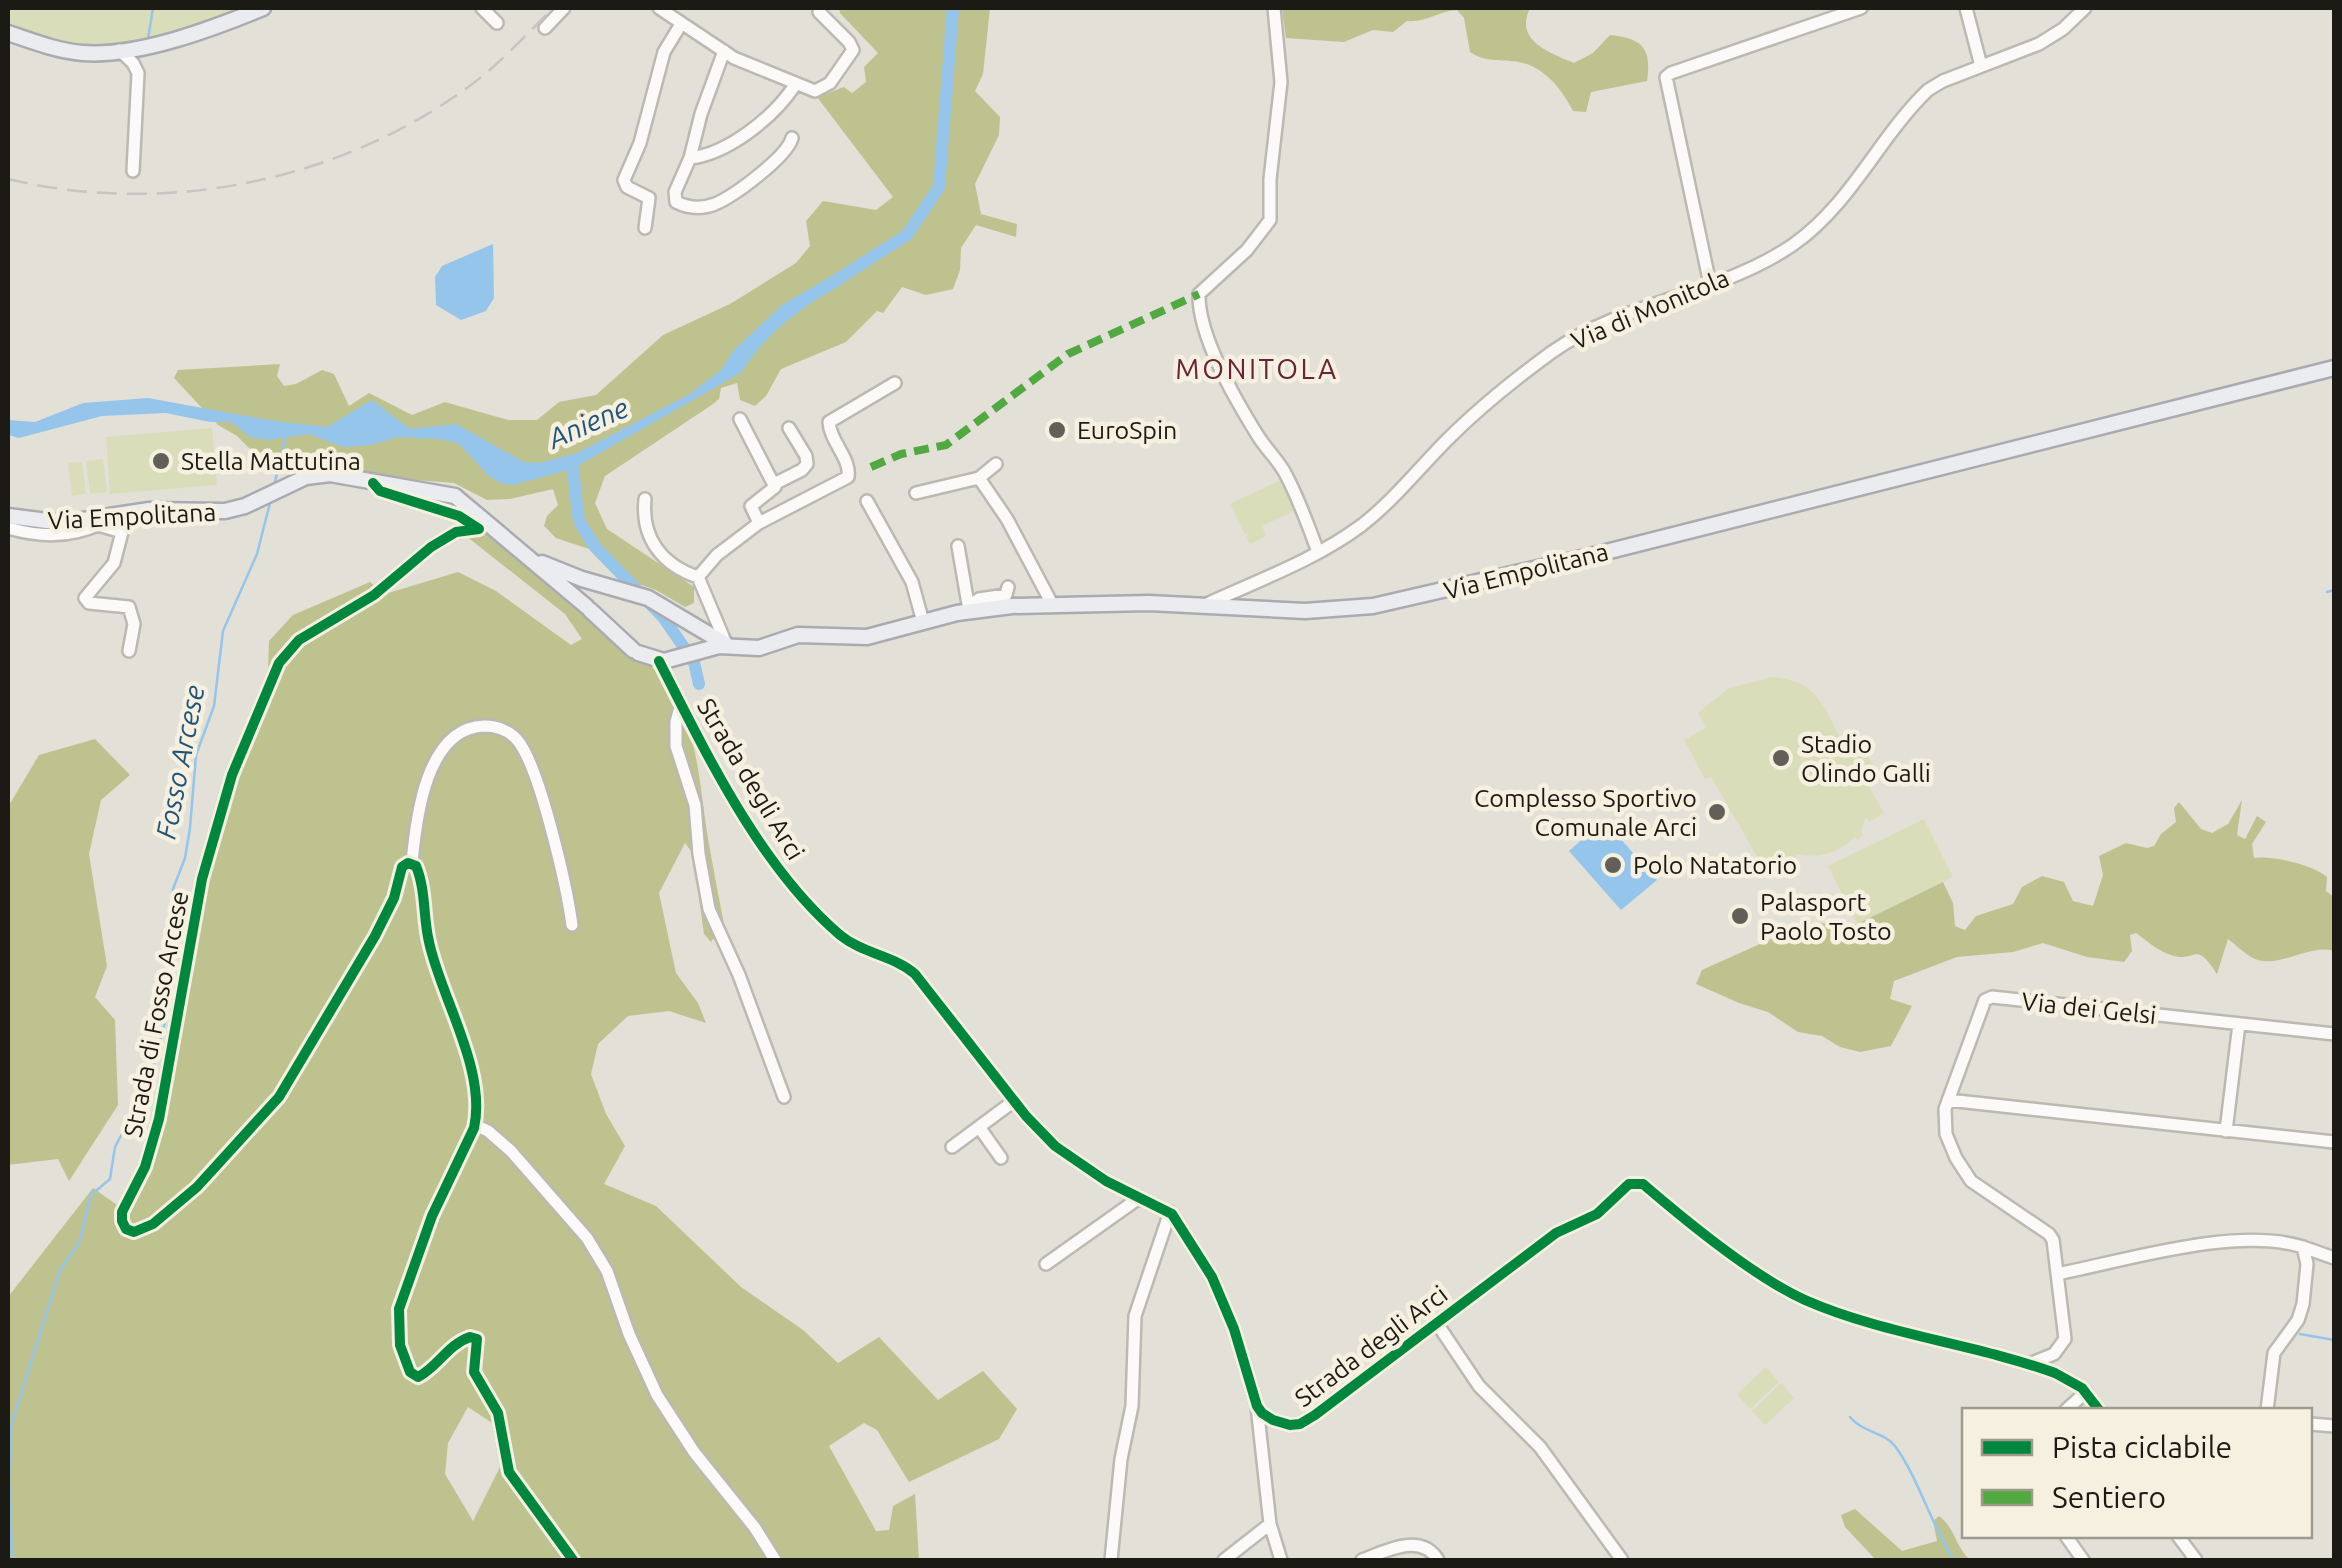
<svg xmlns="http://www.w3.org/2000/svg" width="2342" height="1568" viewBox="0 0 2342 1568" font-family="Ubuntu,sans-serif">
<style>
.green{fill:#daddb9}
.forest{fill:#bec28f;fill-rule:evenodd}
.water{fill:#95c5eb}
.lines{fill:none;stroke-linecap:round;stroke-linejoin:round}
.stream{stroke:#95c5eb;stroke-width:2.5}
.river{stroke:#95c5eb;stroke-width:12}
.minor-casing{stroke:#bbb9b2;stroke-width:16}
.major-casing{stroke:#aaabb1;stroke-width:19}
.minor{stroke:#fbfaf9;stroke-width:11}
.major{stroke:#ebecf0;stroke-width:14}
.rail{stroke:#c5c5c3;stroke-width:2.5;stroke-dasharray:20 10;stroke-linecap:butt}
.quiet{stroke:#52a942;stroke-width:8;stroke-dasharray:15 8;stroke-linecap:butt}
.cycleway-casing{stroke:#f5f0df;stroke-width:16}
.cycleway{stroke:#00873e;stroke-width:10}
.poi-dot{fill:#625f58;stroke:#f5f0df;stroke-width:4}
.labels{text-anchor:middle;stroke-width:9;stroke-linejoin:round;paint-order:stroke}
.street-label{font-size:25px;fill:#1c1a14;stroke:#f5f0df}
.poi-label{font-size:25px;fill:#1c1a14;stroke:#f5f0df;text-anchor:start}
.neighbourhood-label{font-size:28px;letter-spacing:2.5px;fill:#682438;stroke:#f5f0df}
.water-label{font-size:28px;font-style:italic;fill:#22547b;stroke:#f5f0df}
</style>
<rect width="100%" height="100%" fill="#e3e0d7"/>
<path class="green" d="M8,8h241l-52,19 -103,22 -86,-21z
M212,428l5,57 -107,9 -4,-57z
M103,459l4,33 -17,2 -4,-33z
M82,462l4,32 -14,2 -4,-33z
M1281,480l15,30 -34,16 4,10 -16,8 -4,-8 4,-3 -5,1 -15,-30z
M1773,677c44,4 48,26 67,60l14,-5 27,46 -13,7 16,28 -15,9 -3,-5 -5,13 2,5 -5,5 -3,-3c-16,16 -37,22 -59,17l-1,9 -37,-5 -47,-81 -6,2 -21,-39 22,-12 -8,-15 31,-25z
M1924,819l29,58 -96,47 -29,-58z
M1766,1367l13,15 -29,27 -13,-15z
M1781,1383l13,15 -29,27 -13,-14z"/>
<path class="forest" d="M839,8h151l-7,66 -8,17 25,26 -1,18 -24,49 6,30 36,10 -1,13 -40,-12 -15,23 -1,22 -7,19 -27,6 -24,-8 -19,26 -6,-2 -31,31 -65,27 -15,27 -11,10 -15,-6 -3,-17 -16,5 -2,11 -6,5 -108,72 -10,27 12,26 87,58v16l-9,4 -29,-17 -27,-9 -34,-30 -39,-13 -12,-12 3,-10 11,-11 -5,-16 -43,10 -23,1 -33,-17 -38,-3 -88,-14 -51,-13 -24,-1 -16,-16 -19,-11 -44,-47 4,-8 102,-6 -3,12 7,10 12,-2 26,-14 12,4 15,32 20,-13 43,22 33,-13 63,18h29l22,-18 37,-7 67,-60 67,-31 66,-41 14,-17 -4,-25 17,-20 53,9 17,-13 -76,-100 27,-10 8,6 14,-11 -2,-15 14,-14 -38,-40z
M1282,8h248c-16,33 19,44 44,55l19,-10 17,-18c32,3 42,13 37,46l-56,11 -5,20 -13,-1c-10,-20 -27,-42 -50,-48 -19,-5 -36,1 -53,-11l-6,-34 -7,-8c-19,1 -31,13 -50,11l-14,11 -20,-2 -29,12 -58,-4z
M489,529l150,129c57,33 59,117 68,174 5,31 11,61 17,92l-13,18 -7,-8 -11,-80 -8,-11 -26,50 17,80 22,30 8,20 -37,-12 -41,5 -30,28 -7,30 15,40 19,32 -21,38 52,22 85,81 62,43 35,33 41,-26 59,63 45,-29 34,38 -18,30 -90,43 -32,-52 -13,-7 -35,23 47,85 13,-1 4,-24 22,-12 4,66h-911v-263l85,-109 37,26 14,-27 31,-118 52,-292 41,-105 1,-31 24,-26 77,-33 15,12 73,-22 38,19 75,54 11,-6 -17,-25 -99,-78zM468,1407l24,16 13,-1 4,27 -36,72 -28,-47 3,-31z
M95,739l35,36 -29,25 -12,54 18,112 -12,31 20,23 3,85 -49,76 -11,-22 -50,6v-358l31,-52z
M2242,800l-5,35 8,4 12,-23 9,6 -14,22 2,14c18,-3 60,7 73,19l-1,14 8,6v54c-25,-8 -53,18 -79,8 -9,-4 -19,-14 -27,-20l-11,35c-23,-36 -21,-10 -46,-19 -13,-4 -24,-14 -35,-22l-6,2 2,16 -8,11 -37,-5 -44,-14 -30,9 -56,5 -63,24 -4,18 22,7 -21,40 -31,6 -20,-5 -18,-11 -24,-4 -30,-20 -29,-9 -43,-19 6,-14 105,-47 50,1 86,-42 10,21 2,23 10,4 11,-14 37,-12 9,-17 20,-11 22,6 9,19 20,5 10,-31 -4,-19 27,-13 21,5 7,-2 7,-12 15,-12 -2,-14 5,-6 22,27 11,4 16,-9z
M1855,1509l47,42 35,-10 -4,-20 6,-5c16,12 16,30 31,44h-94l-31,-33 -4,-12z"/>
<path class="water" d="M493,244l1,54 -8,13 -25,9 -25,-15 -1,-28 7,-11z
M835,274l8,10c-39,21 -79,50 -101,88l-170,97 -59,16 -13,-2 -12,-8 -30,-32 -19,-4 -41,-2 -27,8 -28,2 -34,-13 -40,6 -19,-3 -19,-15h-21l-44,-9 -64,3 -83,22 -11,-3v-15l27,2 48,-19 65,-5 126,23 53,6 45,-27 38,29 46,-5 68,38 16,1 37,-10 113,-59 31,-24 13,-20 48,-45z
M1604,820l53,60 -36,30 -52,-59z"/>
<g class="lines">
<path class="stream" d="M148,39l5,-31
M274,486l12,-51
M2327,592l7,-2
M2300,1334l34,6
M1850,1417c12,15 34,15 45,29 23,31 37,81 59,114
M12,1560l-3,-81 2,-53 49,-156 19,-27 12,-48 19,-16 5,-32 34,-64 16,-61 8,-133 12,-31 5,-30 6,-73 18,-49 9,-75 34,-77 14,-55"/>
<path class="river" d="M827,286l80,-51 32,-48 14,-179
M572,463l7,58 16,26 68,70 31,45 5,22"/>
<g class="minor-casing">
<path id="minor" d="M482,8l15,15
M659,8l75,50 81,33 15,-8 23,-33 -4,-8 -30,-30
M1274,8l7,74 -11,97v41l-23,30 -48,44c-1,42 36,105 59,142 8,13 20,24 27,37 14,26 23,52 33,79
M1966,8l15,58
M545,28l19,-20
M119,50l14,13 5,10 -5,98
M724,51l-23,63 -11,44 -15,34 1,10c12,6 26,7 39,2 19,-8 72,-47 77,-66
M690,158c38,-4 84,-41 105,-73
M645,228l4,-30 -22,-11 -3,-7 16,-37 24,-91 17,-28
M1710,284l-44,-207 5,-4 190,-65
M979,478l28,41 45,85
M373,483l7,8 79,25 20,13 -23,3 -25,15 -57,48 -75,45 -20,23 -47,112 -30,104 -43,240 -14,48 -23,45v9l4,8 8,3 19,-8 44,-37 82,-90 96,-161 19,-38 8,-31 6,-4 8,3c10,24 7,51 13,76 12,56 58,128 45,186l-42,88 -33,93 1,36 10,27 8,5c20,-10 29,-32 52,-40l7,2 -3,33 24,41 11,59 64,88
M774,484l28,-14 5,-6 -1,-8 -17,-28
M916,493l63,-15 17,-14
M645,499c-4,39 17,66 53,78
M867,501l45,81 11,40
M88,522l34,10 -8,31 -29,35 4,5 40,4 5,17 -5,27
M759,523l89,-46c3,-19 -18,-35 -19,-55l66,-39
M8,528c32,9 61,10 92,-4
M958,546l11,64
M1207,604c52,-24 108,-44 155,-79 32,-25 57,-57 86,-86 32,-32 67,-60 104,-87 72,-51 169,-57 242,-108 57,-40 85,-107 134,-154l15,-9 96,-37 24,-15 22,-21
M969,606l10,-7 27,-4 2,-8
M727,646l-29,-69 19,-22 42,-32 -8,-17 24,-19 -35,-68
M659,661c47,92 101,206 181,274 23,19 53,20 75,39l111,142 29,30 51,35 66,33 40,63 22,52 23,77 5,7 11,7 17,5 10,-1 15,-9 241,-182 41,-19 32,-30h14c43,37 111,93 162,116 77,34 170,44 250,73l27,15 17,22
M681,704l-5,18v24l19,59 4,49 10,55 30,66 45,122
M412,863c4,-45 14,-135 72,-137 13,0 26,5 34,15 22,27 49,147 54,184
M1948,1100l386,42
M475,1125l13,6 23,20 76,87 20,33 22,63 28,61 37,57 61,76 20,32
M979,1127l22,31
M2226,1131l13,-107
M952,1147l62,-46
M2303,1247l31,11
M1046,1264l93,-66
M2057,1274c71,-14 179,-48 246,-27l4,17 -4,40 -5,16 -24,33 -7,57
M1436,1322l43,64 61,61 82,113
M2029,1364l25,-10 11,-15 -12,-99 -4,-6 -78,-53 -15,-23 -10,-24 -1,-25 40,-109 7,-3 342,37
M1257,1406l13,118 11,36
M2066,1410l20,-18
M2310,1424l24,2
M2066,1536l17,24
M2178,1536l18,24
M1111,1560l10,-101 11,-53 3,-90 35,-104
M1224,1560l46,-36
M1362,1560c24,-9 59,-28 76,0"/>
</g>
<g class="major-casing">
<path id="major" d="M8,33c24,8 49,18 75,20 55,4 129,-24 180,-45
M8,516l55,7 86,-13 76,1 20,-5 61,-29 24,-3 125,22 132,111
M542,563l40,16 66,19 79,47
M590,610l43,40
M638,653l26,8 55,-15 40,2 39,-13 69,2 90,-24 55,-7 137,-3 156,8 68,-5 217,-50 744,-188"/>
</g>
<use href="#minor" class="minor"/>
<use href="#major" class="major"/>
<path class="rail" d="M8,179c154,37 326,4 456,-89 33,-23 61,-54 89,-82"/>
<path class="quiet" d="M871,467l30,-13 45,-9 122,-91 131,-60"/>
<g class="cycleway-casing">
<path id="cycleway" d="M373,483l7,8 79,25 20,13 -23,3 -25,15 -57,48 -75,45 -20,23 -47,112 -30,104 -43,240 -14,48 -23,45v9l4,8 8,3 19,-8 44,-37 82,-90 96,-161 19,-38 8,-31 6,-4 8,3c10,24 7,51 13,76 12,56 58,128 45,186l-42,88 -33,93 1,36 10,27 8,5c20,-10 29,-32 52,-40l7,2 -3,33 24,41 11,59 64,88
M659,661c47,92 101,206 181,274 23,19 53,20 75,39l111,142 29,30 51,35 66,33 40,63 22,52 23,77 5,7 11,7 17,5 10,-1 15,-9 241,-182 41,-19 32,-30h14c43,37 111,93 162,116 77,34 170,44 250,73l27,15 17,22"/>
</g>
<use href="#cycleway" class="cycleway"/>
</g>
<g class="poi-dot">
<circle cx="1057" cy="430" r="10"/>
<circle cx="161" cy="461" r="10"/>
<circle cx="1781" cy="758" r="10"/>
<circle cx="1717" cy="812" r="10"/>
<circle cx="1613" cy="865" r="10"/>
<circle cx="1740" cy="916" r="10"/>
</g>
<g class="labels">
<g class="street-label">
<text transform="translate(1650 309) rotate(-23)" y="9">Via di Monitola</text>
<text transform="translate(132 516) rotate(-3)" y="9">Via Empolitana</text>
<text transform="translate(1526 571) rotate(-14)" y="9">Via Empolitana</text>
<text transform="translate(751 779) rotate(59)" y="9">Strada degli Arci</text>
<text transform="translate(2089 1008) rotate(6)" y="9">Via dei Gelsi</text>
<text transform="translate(156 1014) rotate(-79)" y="9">Strada di Fosso Arcese</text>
<text transform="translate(1371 1346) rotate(-37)" y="9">Strada degli Arci</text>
</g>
<g class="poi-label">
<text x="1077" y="439">EuroSpin</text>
<text x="181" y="470">Stella Mattutina</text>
<text x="1801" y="753">Stadio<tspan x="1801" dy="29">Olindo Galli</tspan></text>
<text x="1697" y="807" text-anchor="end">Complesso Sportivo<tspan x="1697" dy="29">Comunale Arci</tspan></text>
<text x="1633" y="874">Polo Natatorio</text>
<text x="1760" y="911">Palasport<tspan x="1760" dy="29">Paolo Tosto</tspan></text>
</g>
<g class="neighbourhood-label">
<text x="1257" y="379">MONITOLA</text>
</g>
<g class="water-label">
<text transform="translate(588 423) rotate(-24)" y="10">Aniene</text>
<text transform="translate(180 762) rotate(-79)" y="10">Fosso Arcese</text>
</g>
</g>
<rect width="2342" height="1568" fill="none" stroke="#1c1a14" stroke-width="20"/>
<rect x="1962" y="1408" width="350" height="130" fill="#f5f0df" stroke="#9e9a8e" stroke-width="2.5"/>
<rect x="1982" y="1440" width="50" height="15" fill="#00873e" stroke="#9e9a8e" stroke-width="2.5"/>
<text x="2052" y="1458" font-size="30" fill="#1c1a14">Pista ciclabile</text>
<rect x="1982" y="1490" width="50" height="15" fill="#52a942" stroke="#9e9a8e" stroke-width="2.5"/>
<text x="2052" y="1508" font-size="30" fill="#1c1a14">Sentiero</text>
</svg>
